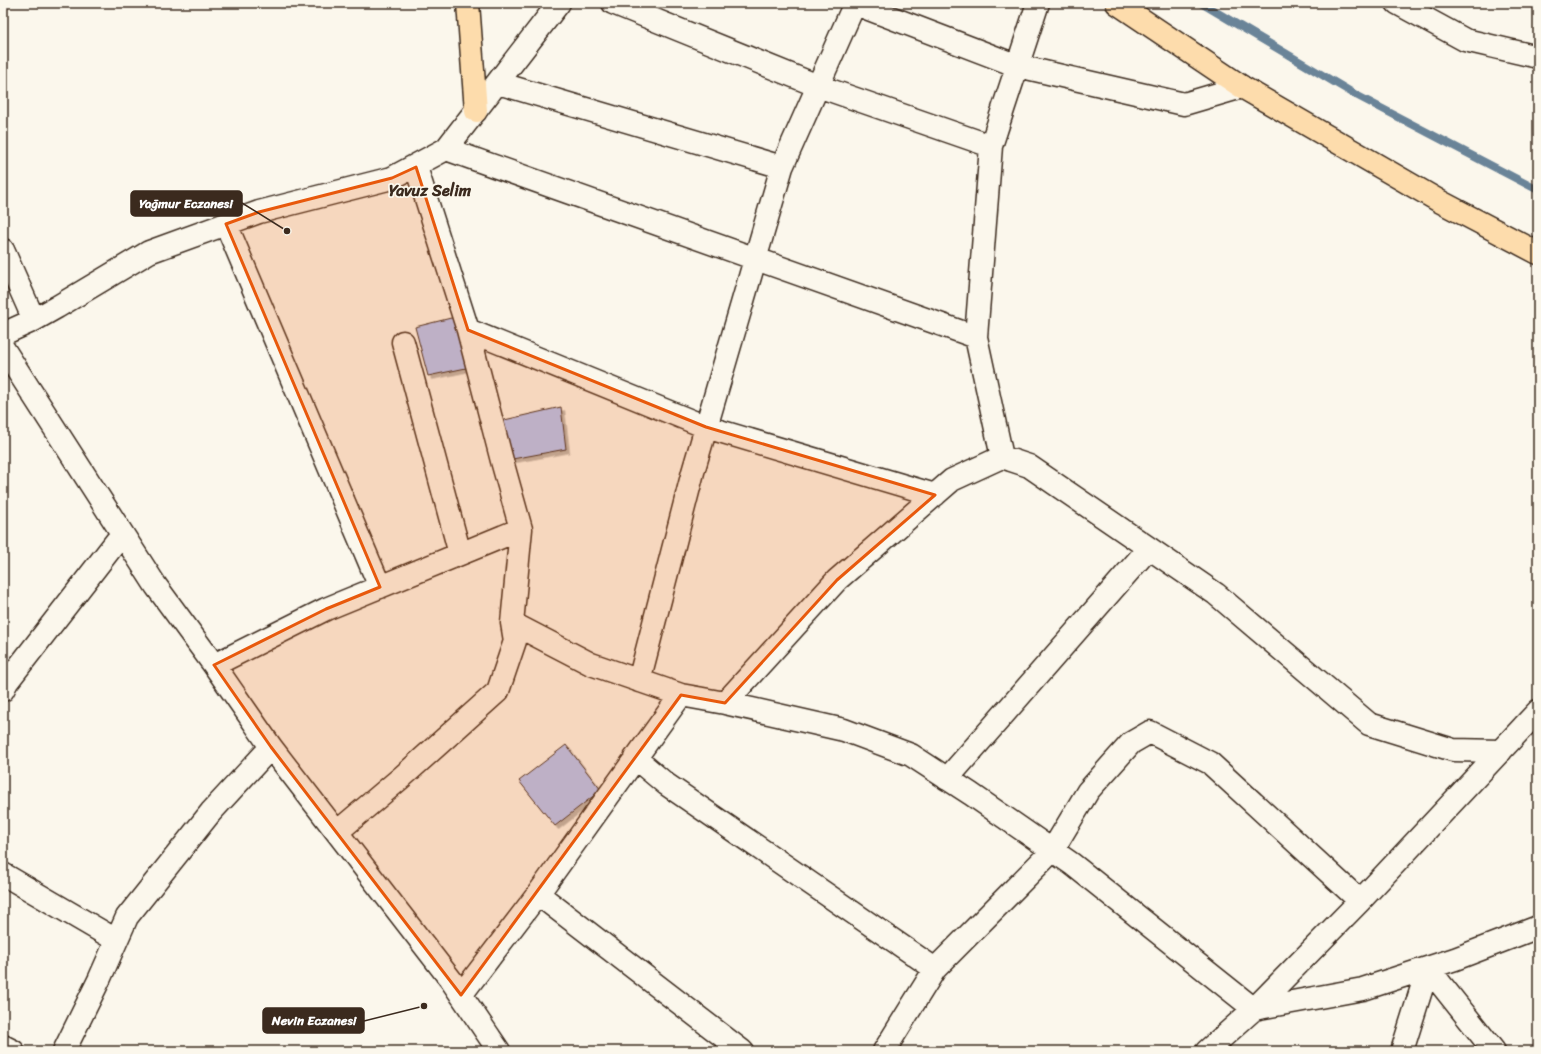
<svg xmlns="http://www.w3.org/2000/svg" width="1541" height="1054" viewBox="0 0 1541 1054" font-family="Sriracha,sans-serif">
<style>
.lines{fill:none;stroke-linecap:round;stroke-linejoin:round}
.stream{stroke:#6b8498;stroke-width:8}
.building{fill:#b5c6f6;stroke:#3b2a1e;filter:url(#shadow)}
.minor-casing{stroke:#3b2a1e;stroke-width:25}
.major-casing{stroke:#3b2a1e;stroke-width:25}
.minor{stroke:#fbf7ec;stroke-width:22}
.major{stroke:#fddcac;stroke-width:22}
.marked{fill:#e8590c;fill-opacity:0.2;stroke:#e8590c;stroke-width:3;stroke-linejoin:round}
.labels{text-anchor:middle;stroke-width:3.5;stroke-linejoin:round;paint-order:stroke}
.district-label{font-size:16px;font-weight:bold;fill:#3b2a1e;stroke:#fbf7ec}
.leader{fill:none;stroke:#3b2a1e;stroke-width:1.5}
.callout-dot{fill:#3b2a1e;stroke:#fbf7ec;stroke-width:1.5}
.callout{fill:#3b2a1e;stroke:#3b2a1e;stroke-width:1.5}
.callout-label{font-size:13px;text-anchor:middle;font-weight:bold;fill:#fff}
</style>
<defs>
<filter id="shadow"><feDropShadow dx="3.5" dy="3.5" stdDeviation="0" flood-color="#0004"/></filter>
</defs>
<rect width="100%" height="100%" fill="#fbf7ec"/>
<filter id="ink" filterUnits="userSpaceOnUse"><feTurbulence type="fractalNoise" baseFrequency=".025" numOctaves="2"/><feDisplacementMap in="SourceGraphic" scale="8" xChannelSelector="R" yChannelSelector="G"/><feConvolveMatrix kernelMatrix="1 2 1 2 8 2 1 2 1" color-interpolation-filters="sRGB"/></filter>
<g filter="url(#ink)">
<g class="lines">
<path class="stream" d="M1201,3l155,92 182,95"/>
</g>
<path class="building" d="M455,317l11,51 -38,8 -13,-49z
M561,407l5,42 -59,11 -7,-39z
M566,745l35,45 -46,36 -36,-45z"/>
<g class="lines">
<g class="minor-casing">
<path id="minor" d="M613,3l205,83 173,60
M853,3l165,63 166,38 58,-17
M1397,3l68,37 73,17
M498,83l284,84
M446,149l530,188
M226,224l154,363
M3,250l31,70
M468,330l238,97 229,68
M3,334l31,-14 23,-13 92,-55 110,-40 133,-34 54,-29 113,-146
M403,342l57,212
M3,348l153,238 58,79 57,82 180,233 48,71
M1002,457l-26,-120 15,-191 47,-143
M512,623l79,41 90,31 44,8 119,27 67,25 60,39 101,70 182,145 106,-108 178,-190
M214,665l112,-56 195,-80 -19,-68 -34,-131 -52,-163
M639,681l54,-209 89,-305 73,-164
M3,690l4,-8 115,-148
M725,703l112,-123 115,-100 50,-23 27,9 187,128 153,130 84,26 48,1
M635,758l31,26 269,185
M947,779l202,-231
M337,832l65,-55 96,-86 17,-50 -3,-18 9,-94
M3,874l113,66
M538,894l204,157
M1428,968l66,83
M461,995l77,-101 143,-199
M3,1046l10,5
M64,1051l35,-71 28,-63 84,-105 60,-65
M884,1051l51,-82 117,-118 36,-60 43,-48 19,-11 60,31 150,138
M1207,1051l47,-42 109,-20 92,-30 83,-32
M1402,1051l26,-83"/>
</g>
<g class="major-casing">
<path id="major" d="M468,3l8,108
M1117,3l125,84 199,115 97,51"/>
</g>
<use href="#minor" class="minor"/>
<use href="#major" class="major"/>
</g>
</g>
<path class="marked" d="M416,167l52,163 238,97 229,68 -98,85 -112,123 -44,-8 -220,300 -190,-248 -57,-82 112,-56 54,-22 -154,-363 33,-12 133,-34z"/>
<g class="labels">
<g class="district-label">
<text x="430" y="196">Yavuz Selim</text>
</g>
</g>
<path class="leader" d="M287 231L242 203M424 1006L364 1021"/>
<g class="callout-dot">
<circle cx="287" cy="231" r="4"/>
<circle cx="424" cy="1006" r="4"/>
</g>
<g class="callout">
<rect x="131" y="191" width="111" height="25" rx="4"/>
<rect x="263" y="1008" width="101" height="25" rx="4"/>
</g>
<g class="callout-label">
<text x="186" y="208">Yağmur Eczanesi</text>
<text x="314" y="1025">Nevin Eczanesi</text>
</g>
<rect width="1541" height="1054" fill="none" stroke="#fbf7ec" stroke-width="16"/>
<rect x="8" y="8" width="1525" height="1038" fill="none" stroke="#3b2a1e" stroke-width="1.5" filter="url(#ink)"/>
</svg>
